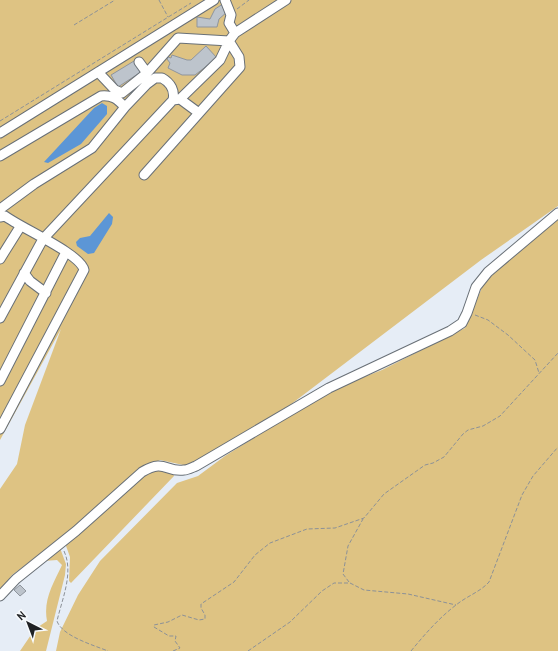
<svg xmlns="http://www.w3.org/2000/svg" width="558" height="651" viewBox="0 0 558 651" font-family="'PT Sans',sans-serif">
<style>
.green{fill:#dec383}
.water{fill:#5c96d6}
.building{fill:#bdc4cc;stroke:#8f959d}
.lines{fill:none;stroke-linecap:round;stroke-linejoin:round}
.minor-casing{stroke:#697077;stroke-width:11}
.path{stroke:#8c9197;stroke-width:1;stroke-dasharray:4 2;stroke-linecap:butt}
.minor{stroke:#fff;stroke-width:9}
</style>
<rect width="100%" height="100%" fill="#e6edf6"/>
<path class="green" d="M0,0h558v206l-77,54 -191,145 -102,61 -28,-6 -20,10 -78,68 -50,37 -12,16v-102l17,-25 8,-39 36,-96 -61,111z
M558,217v434h-502l4,-19 18,-37 22,-34 77,-78 21,-7 27,-20 103,-65 54,-21 83,-42 18,-43 17,-19z
M154,469l18,2 2,5 -103,107 -2,-2 1,-24 -5,-14 80,-71z
M60,548l6,16 -1,11 -19,76h-26l15,-22 12,-8c-4,-21 6,-37 15,-56l-5,-5 -13,1z"/>
<path class="water" d="M102,103l5,3v8l-26,30 -33,19 -4,-1 50,-54z
M109,213l4,4 -1,7 -18,29 -6,1 -11,-8 -1,-4 4,-4 10,-2z"/>
<path class="building" d="M223,4l4,8 -8,7 -2,8h-20v-10l13,2 5,-10z
M206,46l11,12 -22,17h-13l-14,-7 2,-5 -3,-4 1,-2 3,1 1,-3 15,5h4z
M134,61l7,11 -23,15 -7,-12z
M20,585l6,6 -6,5 -6,-6z"/>
<g class="lines">
<g class="minor-casing">
<path id="minor" d="M225,0l6,15 -2,8 6,10
M98,72l17,18 7,3 25,-20 -8,-11
M180,99l19,14
M173,100l7,-1 40,-39 9,-19 6,-8 51,-33
M0,133l214,-133
M0,156l101,-60c12,-1 16,3 24,11
M144,175l96,-108 -1,-10 -10,-16 -51,-3 -31,35
M0,209l34,-25 58,-36 33,-41 22,-23 8,-6h7c9,5 13,13 11,22l-130,139 -43,79
M0,217l5,-1c16,12 76,38 79,54l-84,159
M0,259l20,-32
M24,273l6,8 16,12
M0,381l66,-129
M0,596l16,-17 60,-48 66,-59c23,-14 24,1 42,-2 4,0 9,-3 12,-4l133,-78 121,-57 12,-8 5,-10 9,-26 12,-15 70,-59"/>
</g>
<path class="path" d="M159,0l9,17
M237,9l12,-9
M74,25l41,-25
M0,121l191,-118
M475,315l13,5 20,15 27,25 4,13
M64,551c10,22 -2,48 -7,70 5,15 36,24 51,30
M349,582l-6,-8 5,-28 15,-27
M173,651l7,-3 -5,-7 1,-5h-7l-15,-9v-2l14,-3 14,-7 17,5 6,-1v-4l-4,-7v-4l33,-22 21,-27 15,-12 37,-14 28,-1 29,-10 20,-24 41,-29 8,-2 11,-6 19,-23 5,-4 15,-4 17,-10 58,-63
M248,651l42,-29 32,-31 12,-8h16l14,7 44,4 48,11
M411,651c14,-17 28,-33 45,-46 11,-9 24,-13 33,-23l33,-87 11,-19 25,-29"/>
<use href="#minor" class="minor"/>
</g>
<g transform="translate(28 623) rotate(318)" stroke="#f7fafd" stroke-width="3" paint-order="stroke">
<path d="M0-3L7 15L0 10L-7 15Z" fill="#1f2124"/>
<text y="-6" font-size="11" font-weight="bold" text-anchor="middle" fill="#1f2124">N</text>
</g>
</svg>
